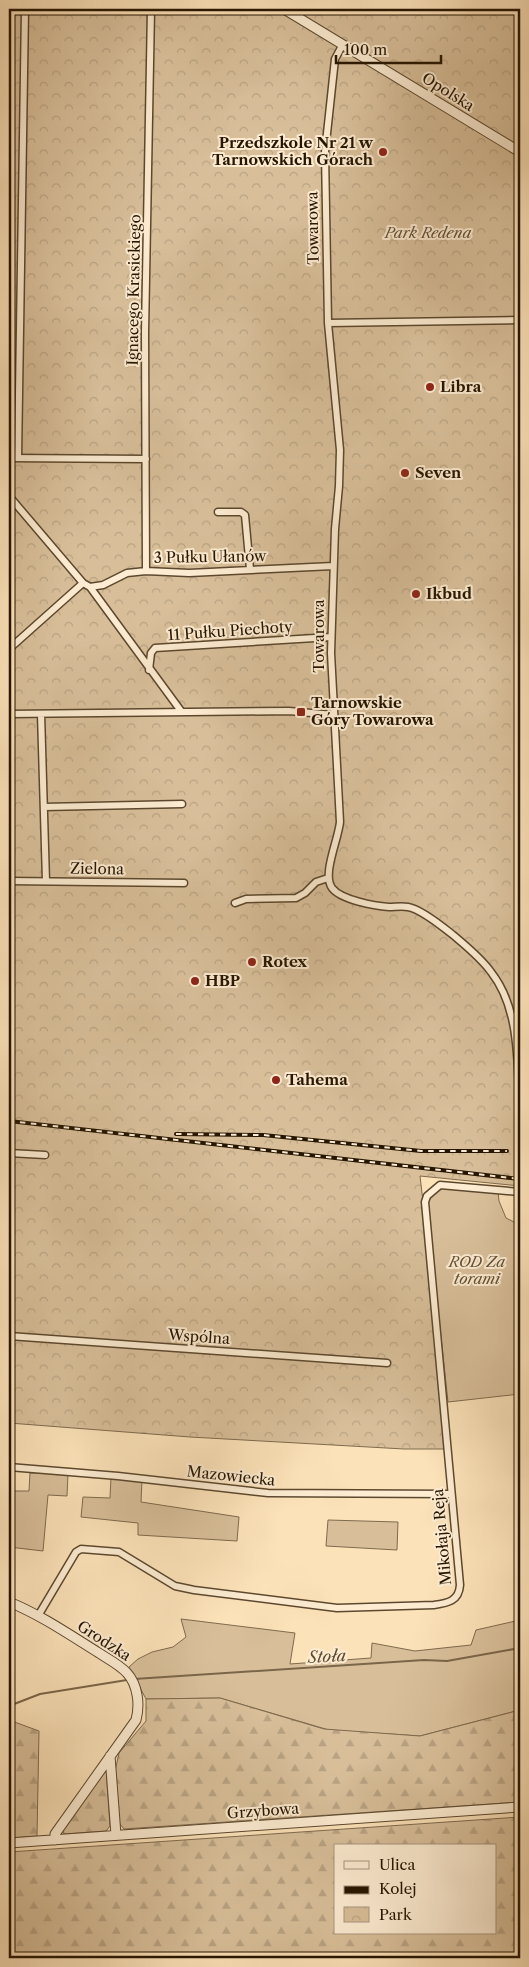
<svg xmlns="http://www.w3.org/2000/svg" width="529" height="1967" viewBox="0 0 529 1967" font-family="'Libre Caslon Text',serif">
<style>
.green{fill:#d8bf9a;stroke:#7f6a4d}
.forest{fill:url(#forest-firs);stroke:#7f6a4d;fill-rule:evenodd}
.park{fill:url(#park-crowns);stroke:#7f6a4d}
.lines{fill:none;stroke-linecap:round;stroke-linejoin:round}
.stream{stroke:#7b6649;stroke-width:2}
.minor-casing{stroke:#5c482e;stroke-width:9}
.tertiary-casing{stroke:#5c482e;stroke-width:11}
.minor{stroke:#fdecd2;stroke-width:6}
.tertiary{stroke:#fdecd2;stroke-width:9}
.rail-casing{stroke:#261500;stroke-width:4}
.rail{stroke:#fdecd2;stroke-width:2;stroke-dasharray:5.5;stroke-linecap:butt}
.poi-dot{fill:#8f2418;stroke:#fdecd2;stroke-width:2}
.labels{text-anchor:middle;stroke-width:4;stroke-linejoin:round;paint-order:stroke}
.street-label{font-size:15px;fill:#261500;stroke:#fdecd2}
.poi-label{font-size:15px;font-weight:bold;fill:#261500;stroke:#fdecd2;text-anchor:start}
.park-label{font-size:15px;font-style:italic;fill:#645036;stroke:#fdecd2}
.water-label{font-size:16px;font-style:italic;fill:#5e4b31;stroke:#fdecd2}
</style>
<defs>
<pattern id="forest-firs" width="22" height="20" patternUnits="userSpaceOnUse" patternTransform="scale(1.25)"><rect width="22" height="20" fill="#d8bf9a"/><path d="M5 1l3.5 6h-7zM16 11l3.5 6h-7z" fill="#b9a383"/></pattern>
<pattern id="park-crowns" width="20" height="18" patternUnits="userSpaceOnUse" patternTransform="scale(1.25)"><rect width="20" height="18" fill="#d8bf9a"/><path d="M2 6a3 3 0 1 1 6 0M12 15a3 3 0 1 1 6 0" fill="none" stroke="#b9a383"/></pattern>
</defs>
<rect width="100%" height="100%" fill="#fce2b9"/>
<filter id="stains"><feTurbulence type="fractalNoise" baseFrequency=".004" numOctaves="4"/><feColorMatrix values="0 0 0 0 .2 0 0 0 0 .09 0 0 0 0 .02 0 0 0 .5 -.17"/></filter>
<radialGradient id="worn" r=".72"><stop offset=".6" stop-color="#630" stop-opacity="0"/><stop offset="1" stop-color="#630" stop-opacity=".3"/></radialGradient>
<path class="green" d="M443,1187l55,4 1,10 7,17 10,5h4v171l-72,8 -21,-195 5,-13z
M30,1473h38l-1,23 -19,-1 -5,56 -34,-4v-24h4l1,-32h15z
M111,1477l31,3 -1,22 98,15 -2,24 -99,-6v-12l-57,-6 2,-20 27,1z
M328,1520l70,2 -1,28 -71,-4z
M181,1619l114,14 -5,31 81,-6 1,-15 43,8 56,-6 5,-15 44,-10v90l-100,26 -91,-6 -109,-32 -74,1 -17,-32 9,-8 14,-7 21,-5 13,-10z"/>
<path class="forest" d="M220,1698l104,31 96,7 100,-26v92l-396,27 -5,-6 -5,-47 5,-23 27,-32v-22z
M9,1720l30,11 -2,105 -28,2z
M106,1768l4,58 -4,5 -42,3 -2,-4z
M520,1817v141h-511v-106zM335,1846h160v87h-160z"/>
<path class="park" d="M9,9h511v1177l-100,-10 10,85 16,188h-42l-214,-12 -181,-14z"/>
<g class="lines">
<path class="stream" d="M134,1679l290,-19 23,1 73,-13
M9,1706l31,-12 87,-14"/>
<g class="minor-casing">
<path id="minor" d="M343,44l-8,15 -10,93 3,171 12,127 -1,36 -4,43 -4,124 9,169c-2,19 -18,52 -8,66 9,12 43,18 57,19 6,0 13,-1 19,0 13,2 35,20 45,28 13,11 28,23 38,37 30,38 26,94 29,140
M328,323l192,-3
M9,458l137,1
M18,458l7,-449
M9,496l74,87 7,4 91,124
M218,512h23l4,3 5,54
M146,571l-1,-239 6,-323
M90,587l13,-2 24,-12 19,-2 43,2 144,-7
M9,649l74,-66
M149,670l2,-17 4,-5 176,-11
M9,714l280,-3 45,4
M41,714l5,167
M44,807l138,-3
M9,881l175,2
M235,903l11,-4 50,-1 9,-5 11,-11 12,-4
M9,1153l36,2
M9,1336l378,27
M9,1467l109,9 150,17 183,1
M38,1616l38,-64 5,-3 38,3 56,34 19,4 143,18 97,-3c14,-2 25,-4 26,-20l-35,-383 2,-6 13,-11 80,7"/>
</g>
<g class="tertiary-casing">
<path id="tertiary" d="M284,9l236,143
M9,1602c32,13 61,33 90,51 9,6 21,12 28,20 11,12 13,32 9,47l-81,114v6
M110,1756l6,79
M9,1843l511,-36"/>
</g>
<use href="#minor" class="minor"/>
<use href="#tertiary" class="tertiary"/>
<g class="rail-casing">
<path id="rail" d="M9,1121l511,58
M176,1134l87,1 158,16h86"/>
</g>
<use href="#rail" class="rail"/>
</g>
<g class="poi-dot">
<circle cx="383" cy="152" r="5"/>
<circle cx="430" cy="387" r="5"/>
<circle cx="405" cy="473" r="5"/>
<circle cx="416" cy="594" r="5"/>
<rect x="296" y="707" width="10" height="10" rx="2.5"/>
<circle cx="252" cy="962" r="5"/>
<circle cx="195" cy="981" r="5"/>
<circle cx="276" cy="1080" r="5"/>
</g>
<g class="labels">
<g class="street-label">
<text transform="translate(448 92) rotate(32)" y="5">Opolska</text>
<text transform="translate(313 228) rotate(-91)" y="5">Towarowa</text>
<text transform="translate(134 290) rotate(-89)" y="5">Ignacego Krasickiego</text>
<text transform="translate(210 557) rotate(-1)" y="5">3 Pułku Ułanów</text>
<text transform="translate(230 631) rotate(-4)" y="5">11 Pułku Piechoty</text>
<text transform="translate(319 636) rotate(-90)" y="5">Towarowa</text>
<text transform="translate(97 869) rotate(1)" y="5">Zielona</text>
<text transform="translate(199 1337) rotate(4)" y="5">Wspólna</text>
<text transform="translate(231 1476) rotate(6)" y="5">Mazowiecka</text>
<text transform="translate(442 1537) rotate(-95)" y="5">Mikołaja Reja</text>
<text transform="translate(104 1641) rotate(33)" y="5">Grodzka</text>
<text transform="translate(263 1811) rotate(-4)" y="5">Grzybowa</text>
</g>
<g class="poi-label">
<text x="373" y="148" text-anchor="end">Przedszkole Nr 21 w<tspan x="373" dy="17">Tarnowskich Górach</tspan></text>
<text x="440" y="392">Libra</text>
<text x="415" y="478">Seven</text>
<text x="426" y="599">Ikbud</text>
<text x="311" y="708">Tarnowskie<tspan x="311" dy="17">Góry Towarowa</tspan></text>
<text x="262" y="967">Rotex</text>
<text x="205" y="986">HBP</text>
<text x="286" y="1085">Tahema</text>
</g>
<g class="park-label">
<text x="428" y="238">Park Redena</text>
<text x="477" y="1267">ROD Za<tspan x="477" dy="17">torami</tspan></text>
</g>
<g class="water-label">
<text transform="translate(327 1656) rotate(-3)" y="6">Stoła</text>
</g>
</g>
<rect width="529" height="1967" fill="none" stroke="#fce2b9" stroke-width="30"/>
<rect x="10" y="10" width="509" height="1947" fill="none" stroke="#261500" stroke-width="2.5"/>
<rect x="15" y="15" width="499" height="1937" fill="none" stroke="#261500"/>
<rect x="334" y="1844" width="162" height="90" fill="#fdecd2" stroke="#a7967e"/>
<rect x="344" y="1861" width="25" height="8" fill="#fdecd2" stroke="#a7967e"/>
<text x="379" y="1870" font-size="15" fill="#261500">Ulica</text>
<rect x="344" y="1886" width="25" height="8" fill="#261500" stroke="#a7967e"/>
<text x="379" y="1894" font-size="15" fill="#261500">Kolej</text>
<rect x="344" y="1907" width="25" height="15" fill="url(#park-crowns)" stroke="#a7967e"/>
<text x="379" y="1920" font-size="15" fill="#261500">Park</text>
<path d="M336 55v8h105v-8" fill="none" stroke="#261500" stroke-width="2.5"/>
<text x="344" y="55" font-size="15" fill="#261500" stroke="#fdecd2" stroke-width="4" paint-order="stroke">100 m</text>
<rect width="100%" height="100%" filter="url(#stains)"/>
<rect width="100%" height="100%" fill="url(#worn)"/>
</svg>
